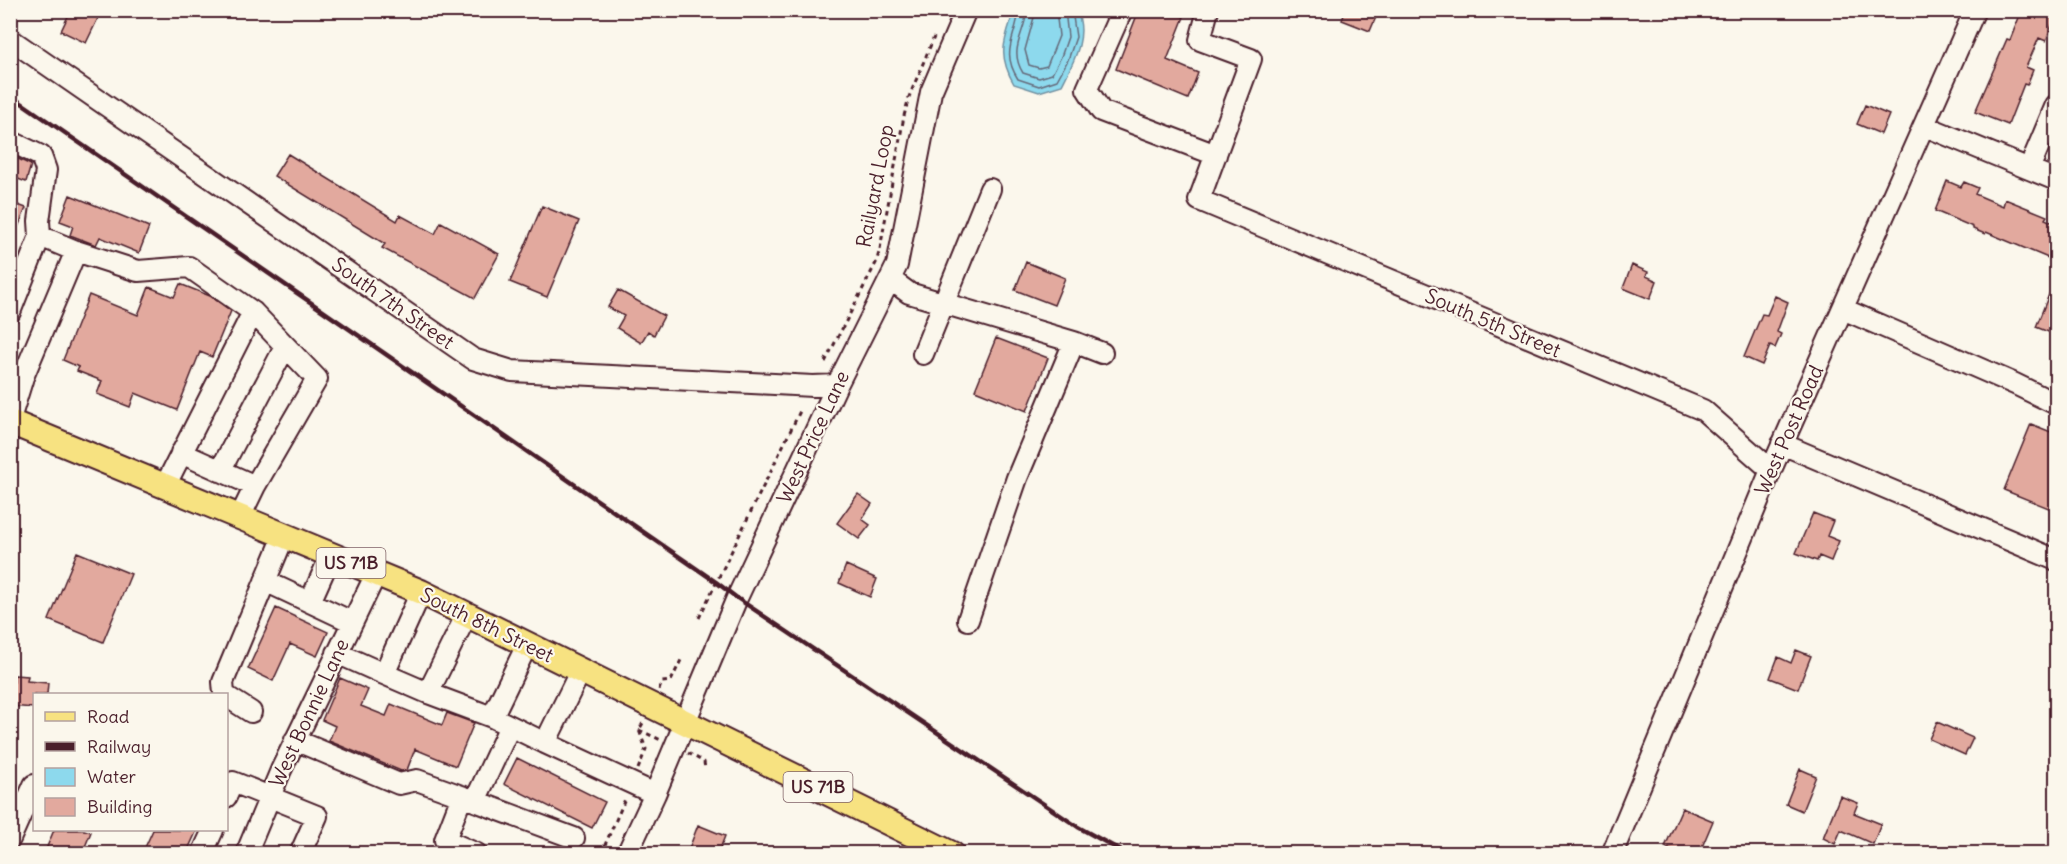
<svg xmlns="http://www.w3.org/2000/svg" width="2067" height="864" viewBox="0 0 2067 864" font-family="Delius,sans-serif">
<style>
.water{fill:#8dd9ed;stroke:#728f9f;stroke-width:1.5}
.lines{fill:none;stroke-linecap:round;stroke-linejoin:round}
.shore{stroke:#656979;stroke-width:1.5}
.building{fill:#e2a99e;stroke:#4a1f2b;stroke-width:1.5}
.minor-casing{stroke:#4a1f2b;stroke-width:24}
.major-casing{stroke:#4a1f2b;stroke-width:28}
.path{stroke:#4a1f2b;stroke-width:3;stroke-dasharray:4.5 4.5;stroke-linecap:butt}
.minor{stroke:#fbf7ec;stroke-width:20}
.major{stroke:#f7e281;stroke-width:24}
.rail{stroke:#4a1f2b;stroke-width:4.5}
.labels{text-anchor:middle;stroke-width:4.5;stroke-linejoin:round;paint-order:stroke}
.shield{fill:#fbf7ec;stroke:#7f6065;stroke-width:1.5}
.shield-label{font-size:18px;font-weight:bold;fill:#4a1f2b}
.street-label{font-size:20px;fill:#4a1f2b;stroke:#fbf7ec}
</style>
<rect width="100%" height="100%" fill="#fbf7ec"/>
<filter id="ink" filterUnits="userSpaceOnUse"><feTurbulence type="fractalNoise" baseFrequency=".0167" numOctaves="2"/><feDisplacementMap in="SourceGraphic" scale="12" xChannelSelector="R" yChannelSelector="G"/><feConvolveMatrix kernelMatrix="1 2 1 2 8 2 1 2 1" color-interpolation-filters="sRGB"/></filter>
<g filter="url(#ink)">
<path class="water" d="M1077,11c11,26 -3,50 -15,74l-23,7 -25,-8c-17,-30 -10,-42 0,-73z"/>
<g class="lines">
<path class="shore" d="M1019,10c-3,28 -19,41 -1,69l21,7 18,-6 11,-20 8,-23 -4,-27
M1027,10c-2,24 -19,39 -4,63l16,5 13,-4 9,-17 7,-20 -3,-27
M1036,10l-11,40 4,15 10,3 8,-2 12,-30 -3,-26"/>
</g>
<path class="building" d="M71,10h31l-16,33 -25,-12z
M1139,10h30l15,7 -17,43 31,13 -10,26 -72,-30z
M1346,10h33l-9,21 -28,-11z
M2022,10h34v5l-10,26 -7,-3 -13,29 7,3 -6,15 -3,-1 -16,41 -33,-13 32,-73 3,1z
M1865,105l24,10 -8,19 -24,-10z
M288,154l109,67 3,-6 35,19 6,-12 58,32 -24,44 -93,-50 3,-4 -111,-68z
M10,155l21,10 -5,17 -16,-6z
M1947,181l14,6 3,-5 14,6 -3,6 28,12 2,-7 42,17 -2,3 11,5v12l-8,22 -62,-26 -1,2 -12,-5v-2l-38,-16z
M70,195l79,32 -10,26 -39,-16 -4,8 -26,-10 3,-9 -13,-5z
M10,202l16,6 -15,36h-1z
M542,206l37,15 -32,76 -37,-15z
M1026,262l39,16 -11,27 -39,-15z
M1632,265l16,7 -2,4 11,5 -7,18 -27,-11z
M2056,277v58l-20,-8z
M180,284l30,12 21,15 -19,46 -12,-5 -23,58 -42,-17 -5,14 -33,-13 5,-13 -25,-10 2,-4 -16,-7 26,-65 49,20 11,-28 25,10z
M618,290l46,26 -10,19 -6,-4 -7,12 -24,-15 7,-12 -16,-9z
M1775,296l13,6 -11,30 4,2 -6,14 -5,-2 -8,19 -18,-8 18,-43 5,1z
M996,338l52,20 -21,53 -52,-21z
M2031,424l25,10v77l-52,-21z
M858,494l14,10 -10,15 8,6 -11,14 -22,-16z
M1813,513l20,8 -6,15 12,5 -8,20 -12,-5 -2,5 -21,-8z
M77,552l54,22 -28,68 -54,-22z
M846,565l31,14 -7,18 -31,-14z
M276,608l52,24 -11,24 -27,-12 -17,37 -25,-12z
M1796,650l15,6 -13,33 -28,-11 8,-21 13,6z
M14,675l14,1 -1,5 21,2 -1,11h-13v14l-24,-2v-24h4z
M340,678l28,12 -7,16 25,10 5,-12 51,21 5,-12 27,10 -18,43 -41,-17 -8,21 -6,1 -72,-30 6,-15 -13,-6z
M1937,722l36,16 -8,17 -36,-16z
M517,758l88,44 -13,26 -88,-44z
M1800,769l16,7 -14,35 -16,-7z
M1840,796l18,7 -4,10 27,11 -8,20 -32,-14 -6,14 -12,-6z
M1682,808l31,13 -14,33h-19l-15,-7z
M698,825l27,11 -7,18h-31z
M54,830h30l7,2 -9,22h-38z
M153,830h44l-11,24h-44z"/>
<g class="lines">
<g class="minor-casing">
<path id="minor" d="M1122,10l-35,79 14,22 115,44
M1208,10l-8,30 51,19 -52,141 504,210 68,60
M10,39l463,320 39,12 301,15 24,-1
M1925,126l131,54
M10,141l31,15 5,14 -7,51 1,15
M2029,169l27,-64
M76,251l62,20 51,-4 64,45 64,67 -62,107 -15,31
M890,279l19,14 165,49 -57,136 -49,142
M1843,309l172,75 41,20
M10,312l30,-76 36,15 -53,126
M1074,342l28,11
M923,354l67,-165
M10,371l13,6 -13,42
M1782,444l274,116
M181,453l74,33
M220,471l65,-124
M165,486l88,-174
M265,581l87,41
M310,602l21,-47
M527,645l-35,72 53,26
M337,653l47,21 37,-82
M581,670l-36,73 110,51
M384,674l44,19 38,-77
M428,693l64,24
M224,694l-1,-12 61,-146
M226,696l25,16
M295,740l104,44 18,-4 58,21 35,-75
M462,796l-17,44 32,14
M226,797l7,-15 84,34 -17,38
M475,801l99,37
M10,839l24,-54
M202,854l11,-24
M246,854l35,-84 95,-196
M627,854l28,-60 82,-196 100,-213 60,-120 34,-173 35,-82
M1612,854l159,-384 204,-460"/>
</g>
<g class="major-casing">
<path id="major" d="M10,422l411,170 531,262"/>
</g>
<path class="path" d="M825,362l51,-99 4,-14 24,-133 5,-19 25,-60
M699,618l102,-209
M659,690l3,-8 9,-1 10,-21
M639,730l22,10
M688,753l16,9 1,7
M638,769l8,-20 -7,-19 4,-7
M601,854l25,-57"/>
<use href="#minor" class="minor"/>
<use href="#major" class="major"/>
<path class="rail" d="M10,95l706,487 21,16 341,229 49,27"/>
</g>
</g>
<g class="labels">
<g class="shield">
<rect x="316.5" y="548" width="69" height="30" rx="4.5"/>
<rect x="783.5" y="772" width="69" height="30" rx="4.5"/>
</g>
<g class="shield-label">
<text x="351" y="569">US 71B</text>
<text x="818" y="793">US 71B</text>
</g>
<g class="street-label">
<text transform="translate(875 186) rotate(-79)" y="7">Railyard Loop</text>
<text transform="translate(393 303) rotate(35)" y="7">South 7th Street</text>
<text transform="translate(1493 323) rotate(23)" y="7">South 5th Street</text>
<text transform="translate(1789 430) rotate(-66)" y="7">West Post Road</text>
<text transform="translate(813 437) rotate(-65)" y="7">West Price Lane</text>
<text transform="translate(487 625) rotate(26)" y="7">South 8th Street</text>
<text transform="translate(309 713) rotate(-65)" y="7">West Bonnie Lane</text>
</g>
</g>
<rect width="2067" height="864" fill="none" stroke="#fbf7ec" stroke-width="36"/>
<rect x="18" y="18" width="2031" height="828" fill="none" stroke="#4a1f2b" stroke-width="2" filter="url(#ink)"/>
<rect x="33" y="693" width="195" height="138" fill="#fbf7ec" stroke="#b4a19f" stroke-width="1.5"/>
<rect x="45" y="712" width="30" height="9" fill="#f7e281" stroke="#b4a19f" stroke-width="1.5"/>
<text x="87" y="723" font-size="18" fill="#4a1f2b">Road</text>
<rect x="45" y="742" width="30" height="9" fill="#4a1f2b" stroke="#b4a19f" stroke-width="1.5"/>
<text x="87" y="753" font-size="18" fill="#4a1f2b">Railway</text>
<rect x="45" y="768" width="30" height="18" fill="#8dd9ed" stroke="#b4a19f" stroke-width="1.5"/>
<text x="87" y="783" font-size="18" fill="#4a1f2b">Water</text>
<rect x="45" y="798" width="30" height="18" fill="#e2a99e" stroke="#b4a19f" stroke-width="1.5"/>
<text x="87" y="813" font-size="18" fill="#4a1f2b">Building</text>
</svg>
